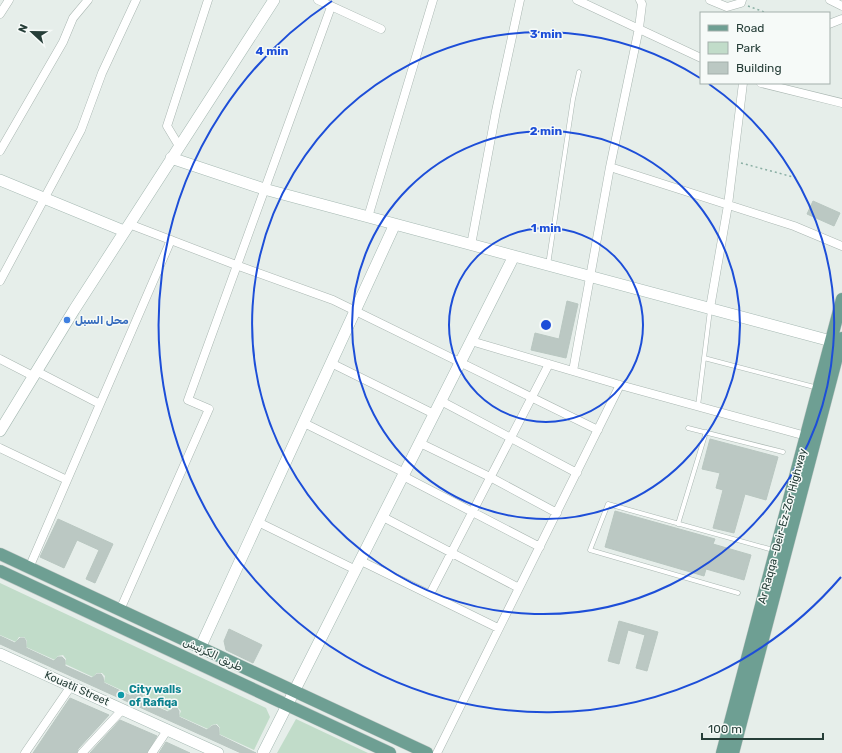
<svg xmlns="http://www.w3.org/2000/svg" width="842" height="753" viewBox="0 0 842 753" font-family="Rubik,'Noto Sans Arabic',sans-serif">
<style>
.green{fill:#c1dcc9}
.building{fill:#bbc8c3;stroke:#b9c7c1}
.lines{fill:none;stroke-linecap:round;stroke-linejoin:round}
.lane-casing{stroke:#a9b6b1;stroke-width:5}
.street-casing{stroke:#a9b6b1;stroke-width:9}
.secondary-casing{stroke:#a5b8b2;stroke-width:12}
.primary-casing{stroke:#c2c9c7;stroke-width:13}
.path{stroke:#89aea3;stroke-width:1.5;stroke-dasharray:2 3;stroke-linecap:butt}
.lane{stroke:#fff;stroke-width:4}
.street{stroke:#fff;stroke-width:8}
.secondary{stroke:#fff;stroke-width:11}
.primary{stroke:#6e9f93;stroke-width:12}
.ring{fill:none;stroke:#1d4ed8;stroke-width:2}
.shop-dot{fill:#3f7fe0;stroke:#f6faf8;stroke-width:1.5}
.culture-dot{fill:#0f9aa8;stroke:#f6faf8;stroke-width:1.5}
.labels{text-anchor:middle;stroke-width:3;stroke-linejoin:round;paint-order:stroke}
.shop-label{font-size:11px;font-weight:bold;fill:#366cbe;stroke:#f6faf8;text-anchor:start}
.street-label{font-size:11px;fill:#263e38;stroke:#f6faf8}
.culture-label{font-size:11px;font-weight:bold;fill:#0d838f;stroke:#f6faf8;text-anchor:start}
.centre{fill:#1d4ed8;stroke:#f6faf8;stroke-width:2}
.ring-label{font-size:12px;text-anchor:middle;font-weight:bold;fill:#1d4ed8;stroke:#f6faf8;stroke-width:3;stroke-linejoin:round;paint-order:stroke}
</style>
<rect width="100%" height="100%" fill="#e6eeea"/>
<path class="green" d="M0,583l266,125 4,9 -16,33 -35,-16 1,-6 -3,-4 -5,1 -4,4 -29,-13 2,-5 -4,-4h-5l-3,4 -27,-12 2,-5 -4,-4h-5l-3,5 -28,-13 1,-6 -3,-3h-5l-4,4 -28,-13 1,-5 -3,-4 -5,1 -3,4 -29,-13 1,-6 -3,-4h-5l-3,5 -16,-7z
M296,719l72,34h-91z"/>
<path class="building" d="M813,201l27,12 -6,13 -27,-12z
M567,301l11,3 -12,54 -35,-8 4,-17 24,6z
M710,439l68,18 -12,43 -21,-6 -11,39 -21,-5 10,-38 -7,-2 4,-15 -18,-4z
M615,511l100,28 -2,5 38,11 -7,25 -38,-11 -2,7 -99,-29z
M58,519l55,25 -18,39 -9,-4 13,-29 -22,-10 -13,28 -24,-11z
M619,621l39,11 -11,39 -11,-3 9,-33 -17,-5 -9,34 -11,-3z
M229,629l33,16 -9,18 -27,-13 -2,-9z
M0,636l15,7 5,-5h4l2,3v7l28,13 4,-4h4l3,3v6l27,12 5,-4h4l2,3 1,6 27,13 5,-5h4l2,3 1,7 25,11 5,-4h4l2,3v6l28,13 5,-4 4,-1 3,3v7l37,18h-15l-241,-109z
M70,698l39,17 -31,34 -1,4h-44z
M120,720l37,16 -10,17h-57z
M166,742l24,11h-31z"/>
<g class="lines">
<g class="lane-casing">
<path id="lane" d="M548,265l25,-166 6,-27
M704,358l114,30
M698,406l12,-96
M688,428l95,24
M678,524l28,-92
M738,593l-148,-43 18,-46 165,46"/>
</g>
<g class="street-casing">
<path id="street" d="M318,0l63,29
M577,0l124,58
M710,0l17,7 14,-4 1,-3
M830,0l12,6
M0,14l9,-14
M829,24l13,-5
M761,83l81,20
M179,146l-12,-20 41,-126
M0,151l63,-109 10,-24 15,-18
M610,167l184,59 48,20
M368,217l65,-217
M129,224l107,41 97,35 265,130
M471,245l25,-134 24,-111
M0,281l81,-151 21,-57 34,-73
M710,308l18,-103 15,-122
M471,341l149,44 186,51
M0,359l33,17
M331,363l103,51
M36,371l64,33
M573,371l37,-204 29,-139 3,-24 -2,-4
M441,401l136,72
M304,423l101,50
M420,443l70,34 67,36
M0,448l67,32
M403,476l137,71
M383,517l136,71
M258,522l98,48
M361,561l137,67
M29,568l142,-328
M430,594l119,-230
M120,610l89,-201 -21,-9 143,-393
M25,753l46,-67
M82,753l41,-44
M152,753l16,-24
M437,753l183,-368"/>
</g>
<g class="secondary-casing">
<path id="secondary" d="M171,158l93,31 567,152
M0,180l124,51
M0,431l74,-121 200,-310
M200,648l195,-424
M0,654l218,99
M263,753l251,-497"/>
</g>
<g class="primary-casing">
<path id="primary" d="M0,554l427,199
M0,571l390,182
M722,753l120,-454
M733,753l109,-415"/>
</g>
<path class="path" d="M748,6l19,7
M741,163l56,15"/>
<use href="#lane" class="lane"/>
<use href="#street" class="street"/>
<use href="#secondary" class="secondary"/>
<use href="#primary" class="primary"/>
</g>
<g class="ring">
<circle cx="546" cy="325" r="97"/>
<circle cx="546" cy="325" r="194"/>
<path d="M709 84A291 291 0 1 1 700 78"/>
<path d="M841 577A388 388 0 1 1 332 1"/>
</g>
<circle class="shop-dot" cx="67" cy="320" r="4"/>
<circle class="culture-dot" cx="121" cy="695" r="4"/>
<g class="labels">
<g class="shop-label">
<text x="75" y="324">محل السبل</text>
</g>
<g class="street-label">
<text transform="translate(782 526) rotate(-75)" y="4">Ar Raqqa -Deir-Ez-Zor Highway</text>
<text transform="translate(213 654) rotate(25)" y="4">طريق الكرنيش</text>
<text transform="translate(77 688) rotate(24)" y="4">Kouatli Street</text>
</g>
<g class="culture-label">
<text x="129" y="693">City walls<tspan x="129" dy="13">of Rafiqa</tspan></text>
</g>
</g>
<circle cx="546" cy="325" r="6" class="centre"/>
<g class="ring-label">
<text x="546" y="38">3 min</text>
<text x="272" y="55">4 min</text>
<text x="546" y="135">2 min</text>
<text x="546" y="232">1 min</text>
</g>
<rect x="700" y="12" width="130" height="72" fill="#f6faf8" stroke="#a3afab"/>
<rect x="708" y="25" width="20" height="6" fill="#6e9f93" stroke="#a3afab"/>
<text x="736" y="32" font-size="12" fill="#263e38">Road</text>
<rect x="708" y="42" width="20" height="12" fill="#c1dcc9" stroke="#a3afab"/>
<text x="736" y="52" font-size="12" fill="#263e38">Park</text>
<rect x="708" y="62" width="20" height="12" fill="#bbc8c3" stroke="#a3afab"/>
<text x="736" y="72" font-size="12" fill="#263e38">Building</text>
<g transform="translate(32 32) rotate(292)" stroke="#f6faf8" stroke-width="3" paint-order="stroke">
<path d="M0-3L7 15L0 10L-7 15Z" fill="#263e38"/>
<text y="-6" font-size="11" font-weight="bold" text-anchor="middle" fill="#263e38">N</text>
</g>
<path d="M702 733v6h121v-6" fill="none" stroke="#263e38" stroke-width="2"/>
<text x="708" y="733" font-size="12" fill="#263e38" stroke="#f6faf8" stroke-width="3" paint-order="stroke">100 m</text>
</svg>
